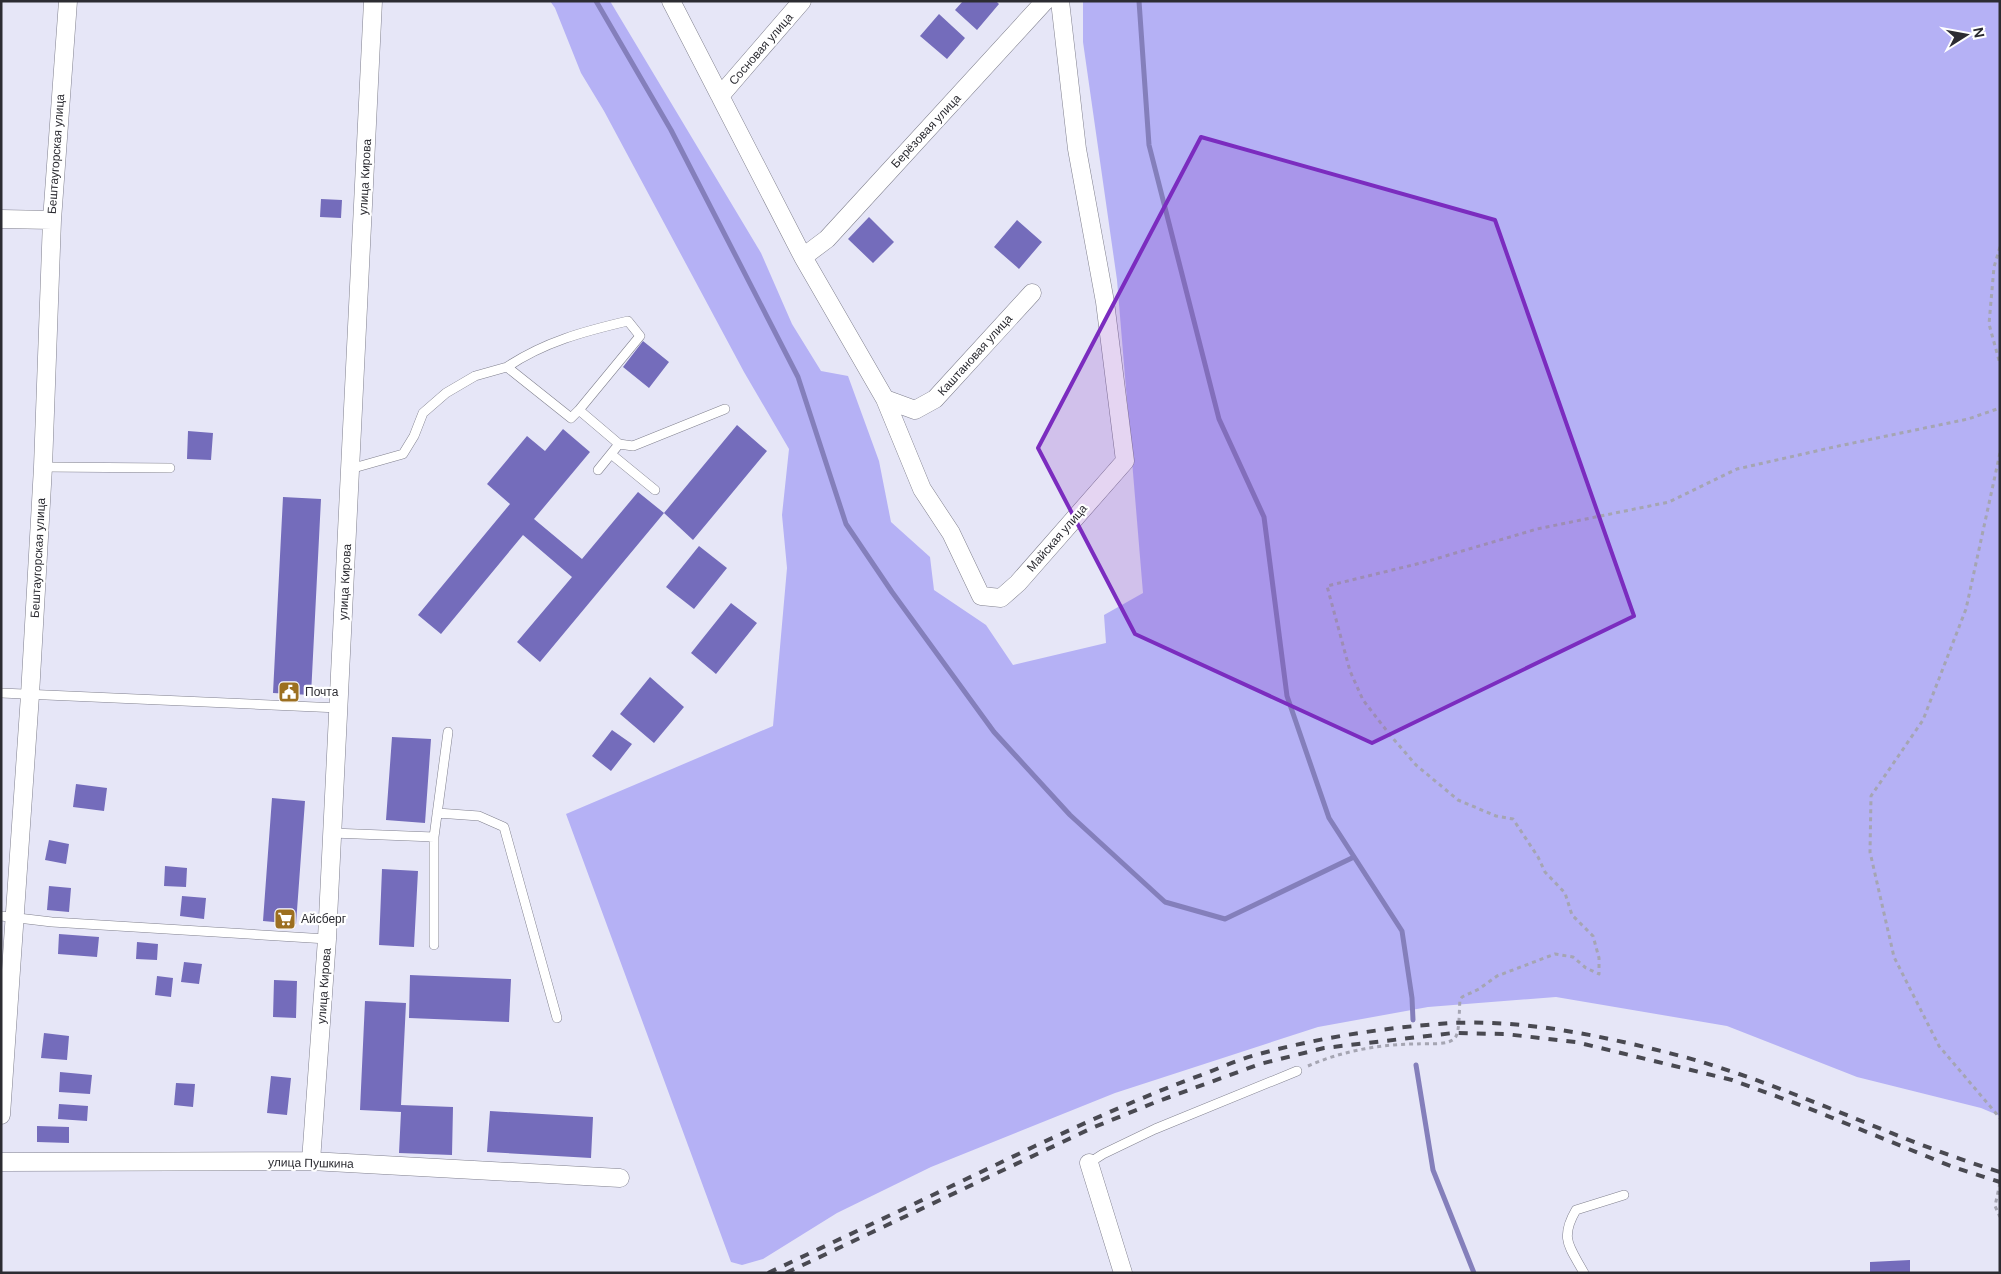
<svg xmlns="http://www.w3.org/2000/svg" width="2001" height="1274" viewBox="0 0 2001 1274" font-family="'DM Sans',sans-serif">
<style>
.forest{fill:#b5b1f5}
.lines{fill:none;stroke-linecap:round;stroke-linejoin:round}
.stream{stroke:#847fbb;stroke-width:5}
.building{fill:#746cbb}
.lane-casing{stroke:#80808e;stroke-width:10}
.street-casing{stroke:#80808e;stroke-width:19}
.path{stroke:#a5a5b2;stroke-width:3;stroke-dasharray:4 4;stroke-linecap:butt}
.lane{stroke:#fff;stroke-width:9}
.street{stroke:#fff;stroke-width:18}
.rail{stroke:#494951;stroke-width:4;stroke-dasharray:9 9;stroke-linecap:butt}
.marked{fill:#7b2cbf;fill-opacity:0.2;stroke:#7b2cbf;stroke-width:4;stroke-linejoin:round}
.labels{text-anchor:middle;stroke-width:4.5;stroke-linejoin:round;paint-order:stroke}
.street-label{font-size:12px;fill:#2c2c32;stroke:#fff}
.poi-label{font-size:12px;fill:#2c2c32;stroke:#fff;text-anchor:start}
</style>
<rect width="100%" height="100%" fill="#e6e6f7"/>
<path class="forest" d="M550,1h60l151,252 31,71 29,47 27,5 31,85 12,61 39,35 4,33 52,35 27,40 93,-22 -2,-28 39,-22 -26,-313 -34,-238v-41h917v1115l-19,-8 -124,-31 -130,-51 -171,-29 -128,10 -110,20 -203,66 -184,74 -94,46 -74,46 -21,6 -11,-3 -165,-448 207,-88 14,-158 -5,-53 7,-66 -45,-77 -140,-261 -23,-38 -26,-65z"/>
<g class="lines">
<path class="stream" d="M596,1l75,129 127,247 48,147 46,68 102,140 76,83 95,87 60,17 129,-62
M1139,1l10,144 70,274 45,98 23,179 42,122 73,113 10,67 1,22
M1416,1065l17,105 41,103"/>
</g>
<path class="building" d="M963,1h33l3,3 -22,26 -22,-20z
M939,14l26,24 -18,21 -27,-23z
M321,199l21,1 -1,18 -21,-1z
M869,217l25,25 -21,21 -25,-24z
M1017,220l25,22 -23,27 -25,-22z
M643,341l26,21 -20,26 -26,-21z
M737,425l30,26 -74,89 -29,-27z
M563,429l27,23 -56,67 48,40 56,-67 26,21 -124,149 -23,-20 55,-65 -49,-42 -82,99 -23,-19 92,-111 -23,-20 40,-48 18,15z
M188,431l25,2 -2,27 -24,-1z
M283,497l38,2 -10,196 -38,-2z
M699,546l28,22 -33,41 -28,-22z
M731,603l26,20 -41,51 -25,-21z
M650,677l34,30 -30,36 -34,-29z
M612,730l20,14 -21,27 -19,-15z
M392,737l39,2 -6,84 -39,-3z
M76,784l31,4 -3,23 -31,-4z
M272,798l33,3 -9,123 -33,-3z
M49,840l20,4 -3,20 -21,-4z
M165,866l22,2 -1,19 -22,-1z
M382,869l36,2 -4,76 -35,-2z
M49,886l22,2 -2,24 -22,-2z
M182,896l24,2 -2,21 -24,-3z
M59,934l40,3 -2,20 -39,-3z
M137,942l21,2 -1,16 -21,-1z
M184,962l18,2 -3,20 -18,-2z
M410,975l101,4 -2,43 -100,-4z
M157,976l16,2 -2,19 -16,-2z
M274,980l23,1 -1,37 -23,-1z
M365,1001l41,2 -5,102 52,2 -1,48 -53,-2 2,-41 -41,-2z
M44,1033l25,3 -2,24 -26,-2z
M60,1072l32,3 -2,19 -31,-2z
M271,1076l20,2 -4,37 -20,-2z
M176,1083l19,1 -2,23 -19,-2z
M59,1104l29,2 -1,15 -29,-2z
M490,1111l103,6 -2,41 -104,-6z
M37,1126l32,1v16l-32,-1z
M1910,1260v13h-40v-11z"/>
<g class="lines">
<g class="lane-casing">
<path id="lane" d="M507,367c37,-25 78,-36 121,-46l12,15 -61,74
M619,444l14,2 92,-37
M611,454l44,36
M43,467l127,1
M350,469l53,-15 11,-18 9,-23 23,-20 29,-17 32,-9 64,51 8,-8 40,34 -21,26
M1,693l338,15
M437,813l42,3 25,11 53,191
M332,833l102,4v108
M434,837l14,-105
M1,916l51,6 275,17
M1089,1163l14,-9 52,-25 142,-58
M1584,1273c-14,-26 -25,-34 -8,-63l48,-15"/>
</g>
<g class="street-casing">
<path id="street" d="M671,1l132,256 82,142 37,90 29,44 30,63 20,2 17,-15 107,-122 -20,-159 -28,-153 -17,-148
M720,96l82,-95
M1,219l51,1
M803,257l24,-18 218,-238
M885,399l30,11 20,-11 97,-106
M1,1115l29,-420 13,-228 9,-247 16,-219
M311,1161l16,-222 46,-938
M1,1162l310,-1 309,17
M1089,1163l34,110"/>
</g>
<path class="path" d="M2000,247l-6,20 -5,57 11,40
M2000,453l-34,156 -43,111 -52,76 -1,56 24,105 45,89 61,72
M1308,1066c34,-15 72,-22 109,-22 11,-1 31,2 38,-6 5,-6 4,-29 5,-38l2,-3 17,-8 18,-13 58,-22 18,3 13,11 13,6v-16l-6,-22 -21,-21 -7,-22 -20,-21 -7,-15 -25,-38 -17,-3 -38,-16 -42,-35 -26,-30 -27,-35 -13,-29 -23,-85 98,-24 112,-33 132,-27 68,-33 97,-22 134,-28 32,-11
M2000,1183l-5,23 5,11"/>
<use href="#lane" class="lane"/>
<use href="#street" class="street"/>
<path class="rail" d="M768,1273c89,-42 178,-84 267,-127 56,-26 111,-51 169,-72 18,-7 36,-15 55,-20 63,-17 129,-27 194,-31 70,-3 140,11 208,28 117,28 224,86 339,121
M786,1273l306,-145 64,-26 104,-38 64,-16 129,-15 52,1 71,8 156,38 71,26 150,61 47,15"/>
</g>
<path class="marked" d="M1201,137l294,83 139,396 -262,127 -237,-109 -97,-186z"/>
<defs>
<g id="civic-square" transform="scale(1.125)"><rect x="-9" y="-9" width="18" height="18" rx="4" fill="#9c6f20" stroke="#fff"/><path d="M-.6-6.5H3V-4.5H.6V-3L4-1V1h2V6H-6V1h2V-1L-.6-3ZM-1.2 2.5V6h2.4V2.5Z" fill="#fff"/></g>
<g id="supermarket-square" transform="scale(1.125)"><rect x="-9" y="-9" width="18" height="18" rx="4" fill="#9c6f20" stroke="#fff"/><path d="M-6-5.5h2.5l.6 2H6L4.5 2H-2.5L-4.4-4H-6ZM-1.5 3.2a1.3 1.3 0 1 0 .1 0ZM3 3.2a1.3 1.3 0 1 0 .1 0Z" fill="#fff"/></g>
</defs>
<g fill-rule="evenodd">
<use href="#civic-square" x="289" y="692"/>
<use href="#supermarket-square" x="285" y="919"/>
</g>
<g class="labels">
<g class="street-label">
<text transform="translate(761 49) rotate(-49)" y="4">Сосновая улица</text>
<text transform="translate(926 131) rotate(-47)" y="4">Берёзовая улица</text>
<text transform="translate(56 154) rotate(-86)" y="4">Бештаугорская улица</text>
<text transform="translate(365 177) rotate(-87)" y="4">улица Кирова</text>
<text transform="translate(975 355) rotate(-48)" y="4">Каштановая улица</text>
<text transform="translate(1057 538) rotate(-49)" y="4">Майская улица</text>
<text transform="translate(38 558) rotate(-87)" y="4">Бештаугорская улица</text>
<text transform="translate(345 582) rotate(-87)" y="4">улица Кирова</text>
<text transform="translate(324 986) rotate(-86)" y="4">улица Кирова</text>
<text transform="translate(311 1163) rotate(1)" y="4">улица Пушкина</text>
</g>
<g class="poi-label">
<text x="305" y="696">Почта</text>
<text x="301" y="923">Айсберг</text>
</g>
</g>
<rect width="2001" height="1274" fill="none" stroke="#2c2c32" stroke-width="5"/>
<g transform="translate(1966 35) rotate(79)" stroke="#ffffff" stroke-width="4" paint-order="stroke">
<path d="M0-4L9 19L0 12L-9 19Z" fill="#2c2c32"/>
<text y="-8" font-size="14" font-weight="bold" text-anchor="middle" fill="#2c2c32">N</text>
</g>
</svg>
